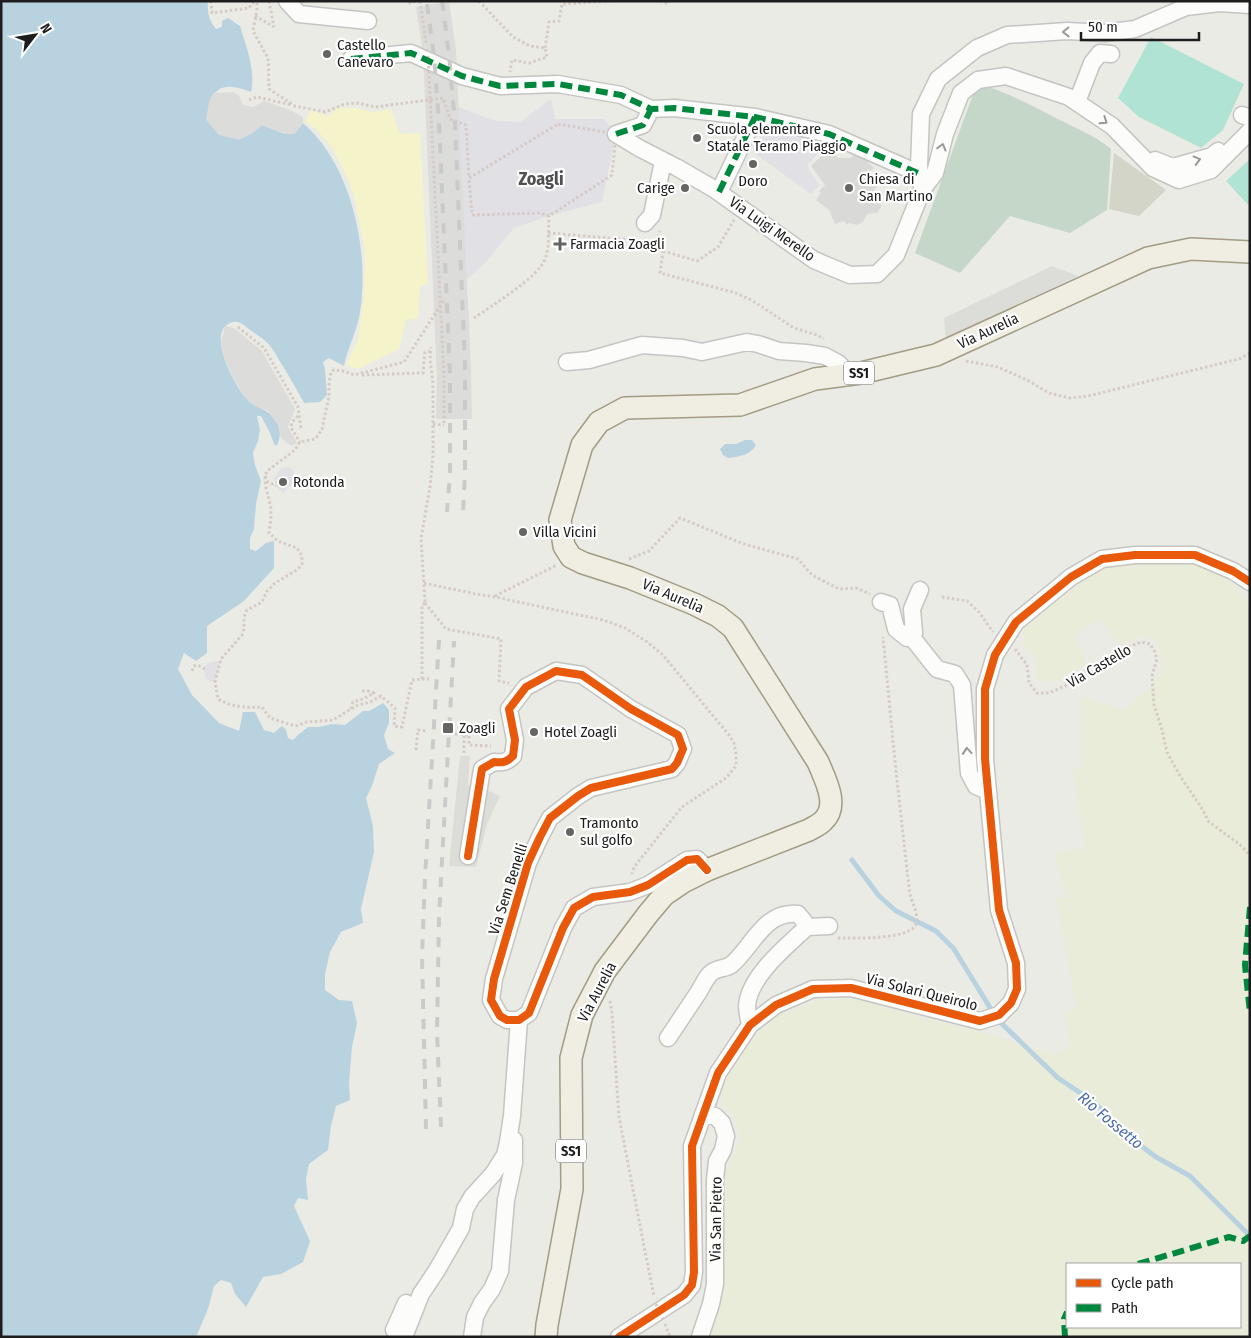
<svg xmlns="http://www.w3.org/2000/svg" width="1251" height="1338" viewBox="0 0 1251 1338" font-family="'Fira Sans Condensed',sans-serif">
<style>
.religious{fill:#d9d9d7}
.construction{fill:#d3d5c8}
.farmland{fill:#e8ecd9;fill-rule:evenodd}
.sand{fill:#f5f3c9}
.cemetery{fill:#c4d7c8}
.pitch{fill:#b1e3d5}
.parking{fill:#dcdcd9}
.plaza{fill:#e1e0e5}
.water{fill:#b9d2df}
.pier{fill:#dcdcda}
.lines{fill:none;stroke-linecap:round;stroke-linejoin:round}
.stream{stroke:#b9d2df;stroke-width:5}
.minor-casing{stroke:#c4c4c2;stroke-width:19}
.major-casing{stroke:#a19c82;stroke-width:24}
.path{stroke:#d6cac5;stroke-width:3;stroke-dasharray:2.5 2.5;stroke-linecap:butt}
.minor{stroke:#fcfcfb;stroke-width:16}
.major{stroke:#f0ede3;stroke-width:21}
.rail{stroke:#cacac9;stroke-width:4;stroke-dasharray:10 10;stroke-linecap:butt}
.path-bridge{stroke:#d6cac5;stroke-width:3;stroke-dasharray:2.5 2.5;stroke-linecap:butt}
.quiet{stroke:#00873e;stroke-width:6;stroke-dasharray:12 6;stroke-linecap:butt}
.cycleway-casing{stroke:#fff;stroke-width:11}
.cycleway{stroke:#e8590c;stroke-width:8}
.oneway{stroke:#989897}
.poi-dot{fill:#656563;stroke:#fff;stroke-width:2}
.labels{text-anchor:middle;stroke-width:4.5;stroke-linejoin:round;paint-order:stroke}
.shield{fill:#fff;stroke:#616161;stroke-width:1}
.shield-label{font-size:14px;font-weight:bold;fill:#1d1d1d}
.poi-label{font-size:15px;fill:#1d1d1d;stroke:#fff;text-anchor:start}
.street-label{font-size:15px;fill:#1d1d1d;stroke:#fff}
.water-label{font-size:16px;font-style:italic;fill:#4b6dab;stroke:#fff}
.quarter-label{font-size:18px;font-weight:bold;fill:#505050;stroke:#fff}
</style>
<rect width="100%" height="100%" fill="#ebebe6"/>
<path class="religious" d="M828,150l11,8h12l5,-7 18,17 -7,6 -1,9 5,-5 7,8 -4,4 7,10v7l-4,6 -10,1 -4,8 -6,3 -8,-2 -2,2 -3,-4 -9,3 -6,-14 -13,-10 5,-7 -2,-2 6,-6 -14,-19z"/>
<path class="construction" d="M1114,153l52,37 -27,26 -30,-7z"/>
<path class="farmland" d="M1194,562l33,16 23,29v730h-543l16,-66 3,-102 14,-27 -1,-14 -22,-36 26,-45 36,-32 32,-13 35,-5 148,39 59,19 17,-8 -5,-33 11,-6 -20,-111 11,1 -13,-45 31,-5 -12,-78 9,-2 -3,-72 46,14 36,-35 -3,-34 -17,-6 -21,11 -20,-27 -25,18 12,27 -15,8 -11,8 -11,2 -14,-2v-21l-12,-14 -1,-17 54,-43 25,-18 35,-4zM1067,1264h173v63h-173z"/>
<path class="sand" d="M338,108h18l16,4 19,-3 9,25 20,-1 8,151 -8,3 -2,31 -12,2 -7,29 -41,20 -12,-4 12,-25 6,-45 1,-43 -11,-57 -7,-18 -14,-28 -16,-19 -12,-9 6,-11 17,6z"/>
<path class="cemetery" d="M983,85c29,9 54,24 81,37 16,8 33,15 47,27l-4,61 -37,23 -60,-17 -50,57 -45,-20 60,-164z"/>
<path class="pitch" d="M1151,37l93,47 -21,46 -22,18 -62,-31 -21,-19z
M1250,159v48l-24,-26z"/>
<path class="parking" d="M1052,266l26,10 -132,65 -2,-23z
M460,756h10l-2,29 17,4 15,7 -13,28 -11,43 -27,-1z"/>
<path class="plaza" d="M551,99l4,20h49l12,15 -14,68 -53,14 -35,12 -28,34 -42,38 12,-194 40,15 24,1z
M768,123l61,18 -22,25 12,19 -8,9 -58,-42z
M287,467l4,1 3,4 -1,8 -2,5 -8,8 -7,-7 -2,-8 7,-10z
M217,661l3,1 -5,20h-4l-5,-4 -2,-8 2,-5 5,-3z"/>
<path class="water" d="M1,1h207c-1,11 1,20 8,28l6,-2v-6l6,-3 12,8c6,20 16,45 11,66 -18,-7 -33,-10 -42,10l42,32 11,-9 23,9h9l9,-11c50,43 68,133 56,195 -4,17 -12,32 -15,48l-15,-8 -6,4 2,7 2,26 -7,7 -16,1c-8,-15 -16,-29 -25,-43 -2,-4 -5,-9 -8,-13 -5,-7 -14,-12 -21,-17 -6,-5 -12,-11 -20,-7 -24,10 5,63 16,75 10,12 23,9 32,26 3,8 2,15 -1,22l-3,-2 -4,-11 -9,-17h-4l3,14 -2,11 -5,12 2,12 6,16 -5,23 -2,25 -4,9v11l6,2 10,-8 8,-2v27l-30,33 -37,25v27l-11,8 -12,-8 -6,16 14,26 27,28 20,8 4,-19h12l9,18 10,3 8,-7 4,4 2,8 5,2 5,-5 10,-8h11l13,-3 13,1 18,-14h6l14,-8 6,7v13l-5,12 4,14 7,4 -16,11 -7,22 -6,12 7,28 1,26 -13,57 2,14 -22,9 -11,20 -5,22v16l14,10 13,1 5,22 -5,24 -3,36 1,17 -14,6 -5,20 -3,24 -19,14 -3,15 2,21 -10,-2 -4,8 16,35 -7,21 -22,12 -18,3 -17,30 -11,-13 -4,-11 -10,-3 -7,6 -6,23 -12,28h-195z
M745,440h7l4,5c-5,10 -18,12 -28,13l-5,-3 -3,-6 5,-5h11z"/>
<path class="pier" d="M449,2l7,48 15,317 1,52h-36l1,-40 -14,-326 -7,-46z
M234,92l5,4 4,9 10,2 11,-6 26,9 13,7v6l-9,11h-8l-24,-9 -11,9 -12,6 -20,-5 -13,-15 3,-18 4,-9z
M225,326l9,2 28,23 33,58 -7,18 9,16 -6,3 -10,-8 -3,-13 -10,-14 -13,-5 -9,-8 -14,-22 -9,-22 -2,-12z"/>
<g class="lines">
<path class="stream" d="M852,860l27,36 17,15 40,20 18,18 43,70 61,59 36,24 26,28 36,27 34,19 60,60"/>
<g class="minor-casing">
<path id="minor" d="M287,1l12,13 69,7
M351,59l60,-6 51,23 38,10 58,-2 63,11 30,14 23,-1 81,9 74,17 91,40
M1077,102l15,-39 8,-10 11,1
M1242,115l8,3
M616,134l23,14 37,19 38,22 100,71 36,15 27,-1 19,-19 26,-65 13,-17 10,-39 16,-41 17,-13 28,-4 63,21 43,29 41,42 26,12 32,-10 39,-39
M616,134l27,-9 8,-16
M1155,160l18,7 39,-11 6,-5
M921,183l-2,-17 2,-52 17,-35 39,-31 30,-13 60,-4 38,2 30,-4 51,-22 33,-4 31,2
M719,192l36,-75
M645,223l7,-8 11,-54
M567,362l22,-2 53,-15 41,3 19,4 45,-10 11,2 21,7 27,2 19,3 13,7 11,11
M881,602l9,3 6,24 11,9 3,-3
M910,635l27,34 18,5 7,11 7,88 7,13 12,5
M910,635l4,-2 -2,-24 8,-19
M468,856l14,-87 12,-7c9,1 13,0 19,-6l2,-16 -6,-31 17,-22 30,-16 26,4 49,34 47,26 5,14 -6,14 -5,6 -81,19 -13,8 -28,22 -10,19 -12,26 -34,116 -3,21 9,16 7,4h12l10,-7 34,-85 11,-20 19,-11 37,-5 18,-7 39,-25 10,-1 10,11
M807,927l22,-1
M668,1038c10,-15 20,-30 30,-45 4,-6 7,-14 12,-19 5,-6 15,-5 21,-9 21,-17 33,-55 67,-51l5,6 4,7c-20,19 -58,49 -60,79 0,6 2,13 3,19
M394,1330l12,-27
M404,1337l17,-43 16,-24 24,-42 4,-19 7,-12 21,-23 12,-19 3,-13 4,-26 7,-96
M472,1337l3,-20 7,-14 10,-14 8,-18 6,-71 8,-37v-23
M619,1337l65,-42 8,-10 2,-13 -2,-126 26,-73 32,-48 26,-20 37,-16 38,-1 129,33 19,-6 12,-12 6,-14 -1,-26 -17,-53 -14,-151v-70l10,-34 21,-33 55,-45 31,-18 33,-4h60l38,16 17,11
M700,1337l11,-33 4,-20v-104l2,-19 6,-11 3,-14 -4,-13 -7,-7 -12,-2"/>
</g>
<g class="major-casing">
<path id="major" d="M546,1337l1,-12 25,-136 -1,-131 11,-43 23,-44 43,-57 16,-19 19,-13 24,-12 102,-40c5,-3 10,-5 14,-9 17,-15 2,-42 -5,-59l-85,-134 -15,-12 -24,-12 -64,-26 -47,-15 -12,-6 -7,-11 -4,-26 22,-75 17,-23 26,-14 115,-3 75,-26 46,-6 75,-18 212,-97 43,-9 59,3"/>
</g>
<path class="path" d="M211,1l1,12 37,-5 3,-5h5v7l-4,21 15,27 1,31 26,17 30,6 20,-8 13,-1 17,4 68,-9 7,21 16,6 3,53
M269,1l5,26
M410,1v2l7,-2
M420,1l6,42
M479,1l34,36 17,9 15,2 2,9 -18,6 -17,-3 -2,12
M660,1l8,3 1,-3
M255,16l19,11
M545,48l4,-26 10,-1 3,-17 48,-3
M249,100l8,-3 35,8
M558,124l58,10 -4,41 -63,41 -9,-3 -68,2 -3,-37z
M548,233l109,9 6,9 -3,22 76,20 17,8 41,27 23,7 7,4
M657,242l3,-11
M663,251l34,10 21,-14 16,-27
M474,318c17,-12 65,-41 71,-59 5,-13 3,-29 4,-43
M238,327l26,21 34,59 3,22
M966,361l32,6 29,13 22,13 21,5 18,-2 151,-37 11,-6
M362,375l61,-2 2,-21 6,-1
M298,416l-6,6 -1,6 9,14
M433,424l11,1
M265,476l3,6 8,4
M629,559l20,-8 31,-33 64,26 54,15 14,16 27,14 17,-1 14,6
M424,583l52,11 19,3 108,23 22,8 22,14 15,12 67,81 5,8 2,11v12l-10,12 -44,29 -48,60 -2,7
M495,596l62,-31
M942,597l25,4 12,11 14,20
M425,602l-4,-64 9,-51 3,-32v-72l-3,-24 1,-12
M425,603l-3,2v74l-10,1 -10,47 -8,-1 1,-18 -14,-12 -11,6 -14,4 -23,14 -26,2 -12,4 -25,-8 -8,-11c-15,1 -31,0 -44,-8l-3,-17 6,-23 21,-24 2,-6v-12l3,-7 15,-8 5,-11 8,-8 22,-13 5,-6v-8l-5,-8 -19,-7 -9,-8c1,-7 2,-14 2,-21 0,-13 -10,-29 -4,-41l28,-21 5,-8 15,-3 7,-9 2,-11 5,-22v-14l2,-11 3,-2 10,1 10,4 50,-13 40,-62
M425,603l21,26 55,10 -2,42 10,2
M1015,649l12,16 2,18 8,10h12l16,-7 13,-11 31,-18 19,-10 13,-5 9,2 4,6 3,9 -5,17 2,29 7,21 6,26 13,24 21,31 8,15 30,22 11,11
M192,671l2,-5 4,-1 7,4
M422,679h7
M351,709l2,-7 10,-3 11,-6 -6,-2h-7
M455,734l14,1v10l22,1
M416,750l2,-20 8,1
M464,753v-18
M838,938c16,0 72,2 78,-14 3,-10 -4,-21 -6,-30 -1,-5 -1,-10 -2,-15l-13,-117 -12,-125
M610,1001l2,12 7,104 25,129 10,50
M665,1324l5,13"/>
<use href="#minor" class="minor"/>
<use href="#major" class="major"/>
<path class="rail" d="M442,1l7,53 6,70 10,242v109l-2,38
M427,4l7,52 5,66 11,253v99l-3,38
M441,1127l-4,-94 2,-117 15,-275
M426,1129l-4,-173 3,-78 14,-238"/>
<path class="path-bridge" d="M428,56l16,319v50
M656,1304l7,15"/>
<path class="quiet" d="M351,59l60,-6 51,23 38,10 58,-2 63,11 30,14 23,-1 81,9 74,17 91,40
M616,134l27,-9 8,-16
M719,192l36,-75
M1250,907l-5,58 5,48
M1138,1264l91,-27 14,4 7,-5
M1065,1337l-1,-18 3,-7"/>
<g class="cycleway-casing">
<path id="cycleway" d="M468,856l14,-87 12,-7c9,1 13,0 19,-6l2,-16 -6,-31 17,-22 30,-16 26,4 49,34 47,26 5,14 -6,14 -5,6 -81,19 -13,8 -28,22 -10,19 -12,26 -34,116 -3,21 9,16 7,4h12l10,-7 34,-85 11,-20 19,-11 37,-5 18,-7 39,-25 10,-1 10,11
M619,1337l65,-42 8,-10 2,-13 -2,-126 26,-73 32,-48 26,-20 37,-16 38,-1 129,33 19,-6 12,-12 6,-14 -1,-26 -17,-53 -14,-151v-70l10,-34 21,-33 55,-45 31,-18 33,-4h60l38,16 17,11"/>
</g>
<use href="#cycleway" class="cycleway"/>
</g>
<defs><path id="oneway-chevron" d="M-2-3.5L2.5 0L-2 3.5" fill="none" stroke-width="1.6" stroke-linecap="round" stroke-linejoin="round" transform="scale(1.25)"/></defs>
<g class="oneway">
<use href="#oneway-chevron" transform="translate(1066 32) rotate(179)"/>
<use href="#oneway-chevron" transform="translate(1104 121) rotate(34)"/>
<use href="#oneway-chevron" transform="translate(942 147) rotate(-75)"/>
<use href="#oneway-chevron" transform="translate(1197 160) rotate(-15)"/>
<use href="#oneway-chevron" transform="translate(967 751) rotate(-95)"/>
</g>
<g class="poi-dot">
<circle cx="327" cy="54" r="5"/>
<circle cx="697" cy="138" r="5"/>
<circle cx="753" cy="164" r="5"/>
<circle cx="685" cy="188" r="5"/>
<circle cx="849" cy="188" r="5"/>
<path d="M557.5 236.5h5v5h5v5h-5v5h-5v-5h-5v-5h5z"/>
<circle cx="283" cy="482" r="5"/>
<circle cx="523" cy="532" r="5"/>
<rect x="442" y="722" width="12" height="12" rx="2.5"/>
<circle cx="534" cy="732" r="5"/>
<circle cx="570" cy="832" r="5"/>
</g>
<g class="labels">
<g class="shield">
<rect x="844" y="361.5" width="30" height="23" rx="4"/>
<rect x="556" y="1139.5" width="30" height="23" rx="4"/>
</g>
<g class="shield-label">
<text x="859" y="378">SS1</text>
<text x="571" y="1156">SS1</text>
</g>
<g class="poi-label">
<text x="337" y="50">Castello<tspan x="337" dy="17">Canevaro</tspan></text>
<text x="707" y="134">Scuola elementare<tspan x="707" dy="17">Statale Teramo Piaggio</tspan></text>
<text x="859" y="184">Chiesa di<tspan x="859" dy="17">San Martino</tspan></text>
<text x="753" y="186" text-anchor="middle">Doro</text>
<text x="675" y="193" text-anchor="end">Carige</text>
<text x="570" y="249">Farmacia Zoagli</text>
<text x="293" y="487">Rotonda</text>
<text x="533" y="537">Villa Vicini</text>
<text x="459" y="733">Zoagli</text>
<text x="544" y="737">Hotel Zoagli</text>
<text x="580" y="828">Tramonto<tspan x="580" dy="17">sul golfo</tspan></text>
</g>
<g class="street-label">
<text transform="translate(772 229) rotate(35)" y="5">Via Luigi Merello</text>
<text transform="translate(988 331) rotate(-25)" y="5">Via Aurelia</text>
<text transform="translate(673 596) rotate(23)" y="5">Via Aurelia</text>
<text transform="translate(1099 666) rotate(-30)" y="5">Via Castello</text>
<text transform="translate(508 889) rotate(-72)" y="5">Via Sem Benelli</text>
<text transform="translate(597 992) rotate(-62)" y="5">Via Aurelia</text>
<text transform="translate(922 992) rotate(14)" y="5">Via Solari Queirolo</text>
<text transform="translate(716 1219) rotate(-89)" y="5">Via San Pietro</text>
</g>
<g class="water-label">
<text transform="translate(1111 1120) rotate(40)" y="6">Rio Fossetto</text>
</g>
<g class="quarter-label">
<text x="541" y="185">Zoagli</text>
</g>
</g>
<rect width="1251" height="1338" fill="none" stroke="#1d1d1d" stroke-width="5"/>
<rect x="1066" y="1263" width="175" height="65" fill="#ffffff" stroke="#a5a5a5"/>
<rect x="1076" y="1279" width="25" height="8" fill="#e8590c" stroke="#a5a5a5"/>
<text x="1111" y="1288" font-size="15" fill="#1d1d1d">Cycle path</text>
<rect x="1076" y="1304" width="25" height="8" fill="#00873e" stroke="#a5a5a5"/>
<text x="1111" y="1313" font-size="15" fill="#1d1d1d">Path</text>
<g transform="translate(35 35) rotate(59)" stroke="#ffffff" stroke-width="4" paint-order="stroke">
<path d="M0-4L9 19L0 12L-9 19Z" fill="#1d1d1d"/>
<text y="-8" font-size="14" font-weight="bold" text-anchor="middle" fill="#1d1d1d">N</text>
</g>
<path d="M1081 32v8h118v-8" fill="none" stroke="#1d1d1d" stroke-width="2.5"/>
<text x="1088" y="32" font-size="15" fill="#1d1d1d" stroke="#ffffff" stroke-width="4" paint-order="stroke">50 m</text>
</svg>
